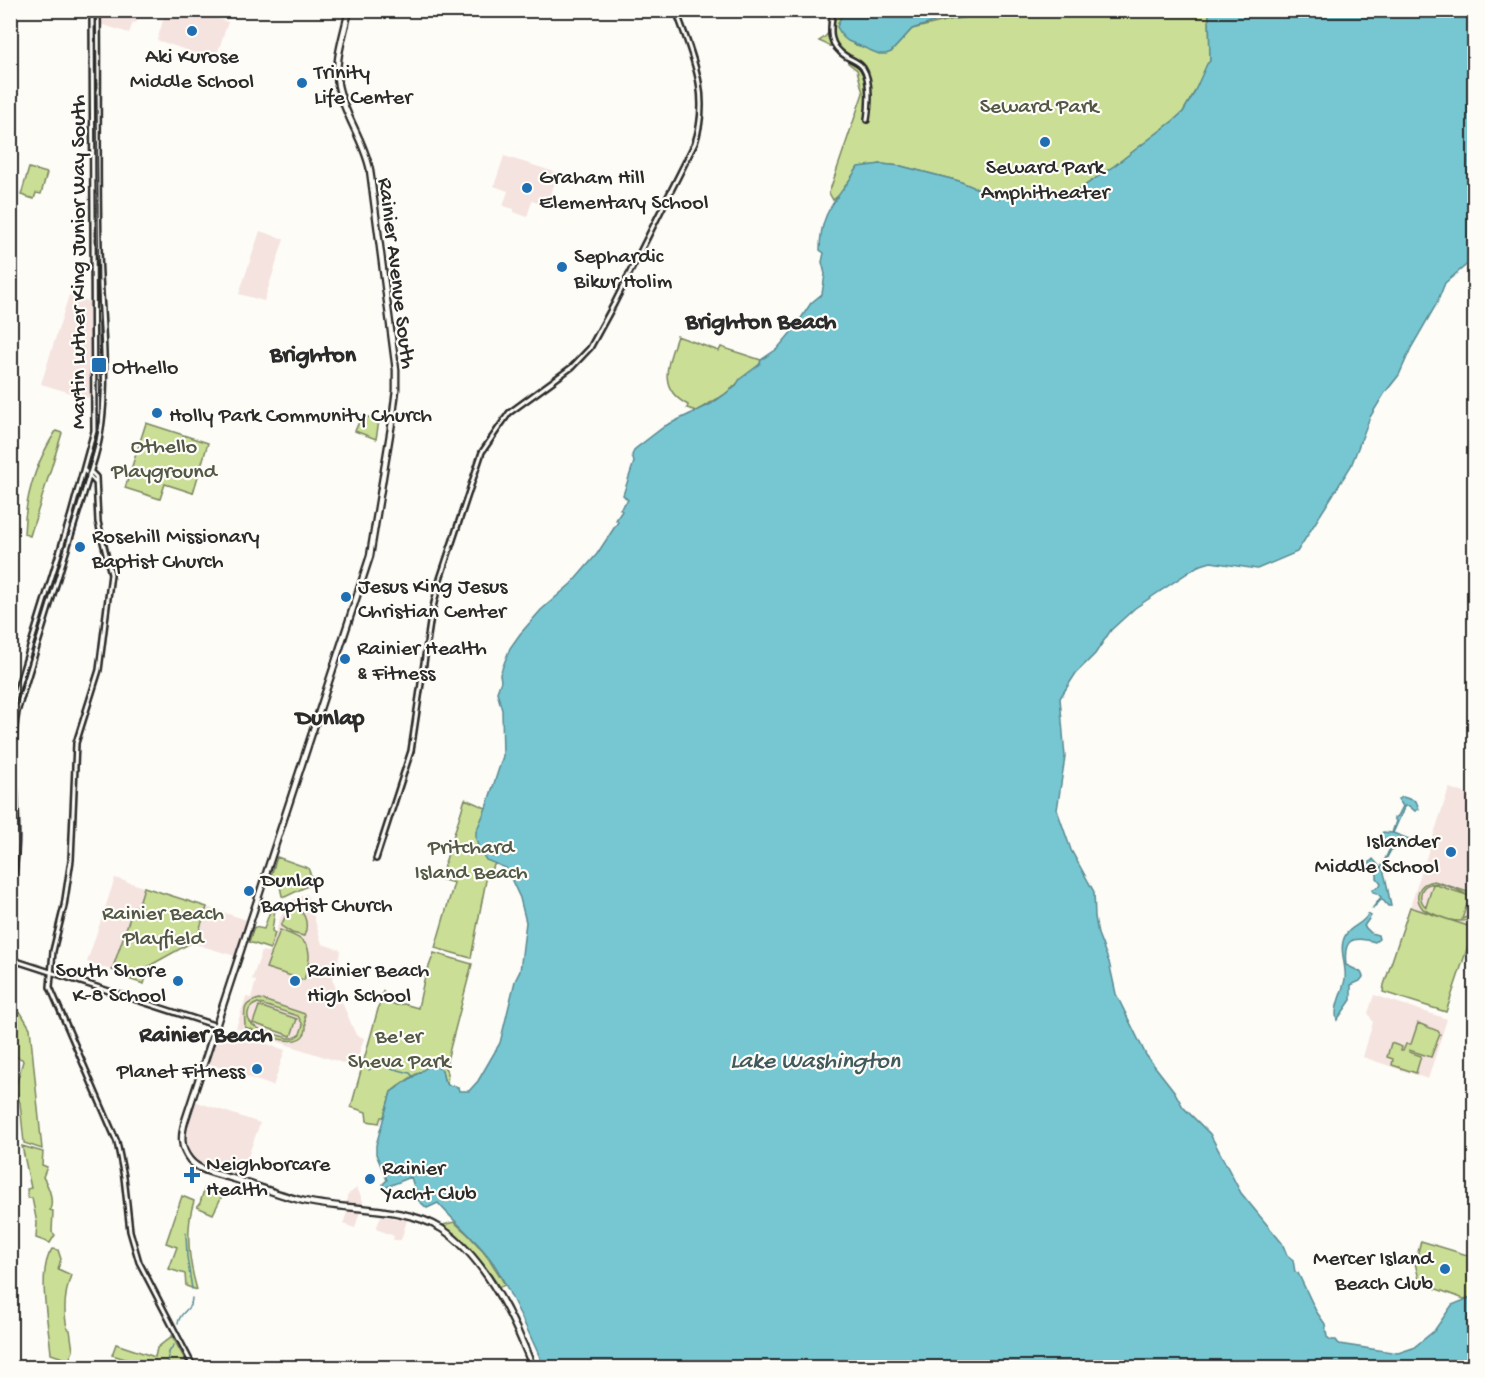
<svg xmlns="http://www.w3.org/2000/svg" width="1485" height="1378" viewBox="0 0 1485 1378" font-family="'Gochi Hand',sans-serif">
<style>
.built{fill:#f5e3df}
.green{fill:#cadf95;stroke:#7a8560;stroke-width:1.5;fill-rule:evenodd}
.water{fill:#77c7d3;stroke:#598990;stroke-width:1.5}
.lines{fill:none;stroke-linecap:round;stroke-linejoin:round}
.stream{stroke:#598990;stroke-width:1.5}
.secondary-casing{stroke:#2b2b2b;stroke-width:8}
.primary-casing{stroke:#2b2b2b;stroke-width:9}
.secondary{stroke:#fdfcf7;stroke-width:3}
.primary{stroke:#fdfcf7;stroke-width:4.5}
.tram{stroke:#2b2b2b;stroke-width:1.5}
.poi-dot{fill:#1f6fb2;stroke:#fdfcf7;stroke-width:2}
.labels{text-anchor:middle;stroke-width:4.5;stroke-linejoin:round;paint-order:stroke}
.poi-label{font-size:22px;fill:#2b2b2b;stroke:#fdfcf7;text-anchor:start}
.park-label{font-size:22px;fill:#535846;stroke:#fdfcf7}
.street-label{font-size:22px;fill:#2b2b2b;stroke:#fdfcf7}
.neighbourhood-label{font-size:24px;font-weight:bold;fill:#2b2b2b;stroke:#fdfcf7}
.water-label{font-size:24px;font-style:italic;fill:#425a5d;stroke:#fdfcf7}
</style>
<rect width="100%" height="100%" fill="#fdfcf7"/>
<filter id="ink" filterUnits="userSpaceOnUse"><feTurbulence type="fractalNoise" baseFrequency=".0167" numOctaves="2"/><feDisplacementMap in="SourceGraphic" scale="12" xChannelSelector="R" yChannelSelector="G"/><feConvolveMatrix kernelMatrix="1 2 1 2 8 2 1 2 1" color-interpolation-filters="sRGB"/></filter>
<g filter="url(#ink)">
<path class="built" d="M100,11v-1l40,1 -4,12 -3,-1 -4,11 -29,-9z
M166,11h29l33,11 -13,38 -58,-20z
M504,156l54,17 -11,33 -15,-5 -5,16 -13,-5v-3l-11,-3 5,-15 -14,-5z
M260,231l24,8 -20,62 -25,-7z
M69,295l22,7 1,93 -4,3 -47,-14z
M1449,788l25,8v132l-64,-21z
M115,878l29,9 -6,20 -4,-1 -22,64 -25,-8z
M307,894l15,50 19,6 -9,29 24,56 8,3 -9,29 -119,-39 10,-31 5,1 5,-17 -4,-2 10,-28 6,1 2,-3 10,-30 8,-17z
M207,907l40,13 -12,36 -40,-12z
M1374,995l73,24 -19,60 -65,-22 10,-35 -5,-9z
M218,1027l67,23 -12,36 -66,-23z
M194,1101l66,22 -20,56 -30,-9 -15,-7 -7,-9 -4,-7v-14z
M357,1188l6,13 -8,27 -12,-4 4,-12v-17z
M381,1216l26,4 -6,20h-8l1,-4 -18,-7z"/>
<path class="green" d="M1209,10l1,51 -17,34 -10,17 -10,9 -59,45 -39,26 -28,4 -32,-1 -12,1 -6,3 -38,-18 -58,-15 -20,-2 -23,4 -14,23 -11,9 -4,-7 34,-100 -6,-23 -9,-7v-9l-29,-13c13,-7 13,-17 15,-30h9l-5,13 18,21 35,7 21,-23 75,-18z
M29,168l18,5 -6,21 -5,-1 -2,6 -13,-4z
M677,336l42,15 2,-4 40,13 -1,4 -36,31 -28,16 -9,-3 1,-3c-32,-17 -20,-41 -11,-69z
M362,415l17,6 -3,18 -21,-8z
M146,423l62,20 -15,50 -28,-9 -5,15 -35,-11z
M56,431l6,2 -32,103 -6,-2c1,-37 12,-72 32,-103z
M465,799l21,9 9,56 -8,11 -16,83 -36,-10 19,-65 -14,-4z
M277,857l31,11 6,15 -29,14 -3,-1 -2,-10 -11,-4z
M1434,881l40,13v9c-4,-10 -33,-22 -44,-19 -11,3 -12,16 -4,23l7,-23 37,12 -8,23 8,-3 4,-7v8c-14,10 -37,-1 -51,-8 -10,-12 -5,-26 11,-28z
M144,887l63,20 -11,33 -47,26 -5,18 -28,-9 1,-3 -5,-2 22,-64 4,1z
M291,904c13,6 19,18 13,32l-12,-3 -11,-7z
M1410,907l64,21 -28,84 -63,-20 1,-7z
M275,909l-3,22 3,2 -5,16 -21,-7 5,-15 10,2 6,-18z
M280,930c31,11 34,18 24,50l-38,-12z
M434,953l38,11 -27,104 3,5 -1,12 -3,-5 -2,-10 -23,2 -18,12 -10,8 -7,25h-3l-2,6 -12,-2 -1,-9 -15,-5 32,-116 5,10 8,4 8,-1 14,4 6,-28z
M260,999l45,15c-1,7 3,12 0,19 -9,18 -46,-1 -60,-6 0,-14 -5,-24 15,-28zM258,1003l40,13 5,9 -3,9 -6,4h-6c-12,-4 -43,-8 -40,-25 1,-6 5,-8 10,-10z
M11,1005l6,7 4,1 9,15 12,121 -18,-6 -4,-40 -5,-14 8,-28 -1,-2 -11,-4z
M259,1006l38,13 -6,17 -38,-13z
M1418,1023l20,8 2,3 -9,23 -22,-7v2l12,4 -5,17 -24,-8 1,-6 -6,-2 4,-14 11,4 -1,4h2l3,-7h5z
M22,1146l21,6 -1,13 5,2 -4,10c6,10 11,22 7,33l3,1 -1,21 3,3 -5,8 -14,-5 1,-15 -5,-25h-4l-1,-9 4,-1z
M205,1187l18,7 -10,20 -16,-7 3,-4z
M182,1196l12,5c-9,28 -5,61 3,89l-11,-4 -1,-12 -16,-5 8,-22 -11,-4z
M454,1222c22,18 37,37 51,63l-6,2c-14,-23 -34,-46 -56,-62z
M1421,1241l53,16v39l-10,3 -44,-16 -5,-20z
M52,1249l6,1 3,9 -3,10 13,6c-6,17 -8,35 -4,53l3,2 3,21 -4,9 -18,-6c-2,-29 -15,-82 1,-105z
M172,1336l17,31h-37l-40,-12 4,-11 39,13 2,-9z"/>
<path class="water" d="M843,11v-1l144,1 -17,6 -33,4 -25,8 -21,23 -5,2h-7l-31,-13 -5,-4 -6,-10z
M1209,11h265v250l-4,1 -25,21 -8,20 -26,45 -12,27 -15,19 -14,23 -19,49 -54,86 -40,17 -46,-7 -13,4 -63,42 -24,22 -16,24 -19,19 -16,25 5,59 -8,53 14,40 23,42 1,25 3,17 11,28 7,32 30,61 28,36 9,16 27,27 31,59 41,50 5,12 6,5 2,12 3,1 18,38 9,13 2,13 4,3h5l3,4 59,9 15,-5 21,-17 18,-26 22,-9v71h-930c-10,-24 -21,-47 -33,-71 -6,-12 -12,-26 -20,-36 -15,-21 -36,-37 -53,-57l-11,5 -9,-8 -7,-23 -27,11 -1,-4 4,-4 -11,-26v-9l15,-53 38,-26 9,1 4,3 2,10 4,5 10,2 1,4h10l9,-10 22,-38 15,-62 5,-10 6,-49 -6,-24 -14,-30 -20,-8 -7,-11 -3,-10v-7l10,-24 17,-52 -1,-46 -5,-18 4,-11 -1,-7 10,-26 10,-14 21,-24 31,-27 25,-29 21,-32 -2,-2 6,-9 -2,-2 8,-9 -5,-5 11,-33 -2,-7 3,-6 30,-23 46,-22 24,-17 5,-8 20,-15 1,-4 16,-11 17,-20 17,-26 11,-9 3,-20 -3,-12 2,-9 -4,-3c0,-41 18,-50 38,-83l23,-3 20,2 58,15 26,11 12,7 11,-4 39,1 28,-4 39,-26 59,-45 10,-9 10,-17 14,-31 3,-3z
M1403,797l13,4 3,8 -4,2 -6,-5h-4l-12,27 16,6 -2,8 -6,-1 -10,4 -9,17c5,13 6,26 9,39h-3l-6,-7 -10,10 9,-12 -4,-4 -4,-1v-3l6,-2 2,-4 -4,-5v-5l-7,-7v-4l3,-3 7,8 2,-1 9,-20 -12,-7 1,-4 3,-3 9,1 4,-12 -2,-3 4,-2 5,-10 -5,-7z
M1368,914l3,2 -7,10 7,7 7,2 1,4 -4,3c-24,-7 -32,-2 -29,23l15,7 2,5 -3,4 -9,4v15l-14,20c-4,-13 6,-28 8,-41 2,-13 -7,-30 0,-43 5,-10 18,-11 23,-22z"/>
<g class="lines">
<path class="stream" d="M369,1070l5,-5h5l31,8 3,4
M186,1233l1,24 5,32
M178,1323c2,-12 14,-13 14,-25
M168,1368l1,-16 5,-7"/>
<g class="secondary-casing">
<path id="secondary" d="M833,10c-3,20 -6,35 14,47 5,3 12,5 16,11 8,12 6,38 4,52
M84,470l12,13
M91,472l5,5 2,45 13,52 -12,96 -23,73 -5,117 -7,46 -11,45 -3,36 67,155 7,35 6,54 9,31 55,106
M10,717l8,-31 52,-168 24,-87 -2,-421
M376,859l35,-108 20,-135 8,-34 43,-130 27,-39 63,-46 18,-19 24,-44 81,-161c16,-50 -3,-87 -19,-133
M10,891c16,-59 -3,-120 7,-179l78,-255c18,-61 5,-144 4,-209 -2,-79 0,-158 -1,-238
M10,959l207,67"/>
</g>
<g class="primary-casing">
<path id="primary" d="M349,10c-5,24 -15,51 -11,75 6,30 26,55 32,85l26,200v20l-4,32 -22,134 -185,565c-4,14 -5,27 5,39 9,11 27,14 41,18 23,7 46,16 69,22 42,11 105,5 142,29 43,28 73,92 91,139"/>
</g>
<use href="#secondary" class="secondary"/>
<use href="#primary" class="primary"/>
<path class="tram" d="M10,882c12,-58 -5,-118 6,-176l78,-255 6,-29 -4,-412"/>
</g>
</g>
<g class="poi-dot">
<circle cx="192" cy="31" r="6"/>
<circle cx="302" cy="83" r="6"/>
<circle cx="1045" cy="142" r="6"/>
<circle cx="527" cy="188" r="6"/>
<circle cx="562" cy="267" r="6"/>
<rect x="91" y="357" width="16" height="16" rx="3"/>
<circle cx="157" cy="413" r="6"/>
<circle cx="80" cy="547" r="6"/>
<circle cx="346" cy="597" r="6"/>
<circle cx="345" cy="659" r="6"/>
<circle cx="1451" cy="852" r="6"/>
<circle cx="249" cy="891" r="6"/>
<circle cx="178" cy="981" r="6"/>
<circle cx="295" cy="981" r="6"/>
<circle cx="257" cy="1069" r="6"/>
<path d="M189 1166h6v6h6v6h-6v6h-6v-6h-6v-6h6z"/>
<circle cx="370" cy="1179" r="6"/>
<circle cx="1445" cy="1269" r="6"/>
</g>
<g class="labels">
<g class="poi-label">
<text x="192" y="62" text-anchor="middle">Aki Kurose<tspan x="192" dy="25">Middle School</tspan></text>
<text x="314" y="78">Trinity<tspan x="314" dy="25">Life Center</tspan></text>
<text x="1045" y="173" text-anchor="middle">Seward Park<tspan x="1045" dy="25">Amphitheater</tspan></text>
<text x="539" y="183">Graham Hill<tspan x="539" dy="25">Elementary School</tspan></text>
<text x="574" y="262">Sephardic<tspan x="574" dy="25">Bikur Holim</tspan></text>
<text x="112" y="373">Othello</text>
<text x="169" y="421">Holly Park Community Church</text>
<text x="92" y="542">Rosehill Missionary<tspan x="92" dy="25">Baptist Church</tspan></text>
<text x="358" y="592">Jesus King Jesus<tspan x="358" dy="25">Christian Center</tspan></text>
<text x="357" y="654">Rainier Health<tspan x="357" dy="25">&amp; Fitness</tspan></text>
<text x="1439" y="847" text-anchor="end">Islander<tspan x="1439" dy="25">Middle School</tspan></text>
<text x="261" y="886">Dunlap<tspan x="261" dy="25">Baptist Church</tspan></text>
<text x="166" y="976" text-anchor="end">South Shore<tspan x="166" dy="25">K-8 School</tspan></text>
<text x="307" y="976">Rainier Beach<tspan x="307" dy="25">High School</tspan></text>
<text x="245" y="1077" text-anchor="end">Planet Fitness</text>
<text x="206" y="1170">Neighborcare<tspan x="206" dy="25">Health</tspan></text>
<text x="382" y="1174">Rainier<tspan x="382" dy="25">Yacht Club</tspan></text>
<text x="1433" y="1264" text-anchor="end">Mercer Island<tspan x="1433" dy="25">Beach Club</tspan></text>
</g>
<g class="park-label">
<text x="1039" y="112">Seward Park</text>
<text x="164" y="452">Othello<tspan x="164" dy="25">Playground</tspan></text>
<text x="471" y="853">Pritchard<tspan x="471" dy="25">Island Beach</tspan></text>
<text x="163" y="919">Rainier Beach<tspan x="163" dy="25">Playfield</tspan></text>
<text x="399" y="1042">Be'er<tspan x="399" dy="25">Sheva Park</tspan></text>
</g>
<g class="street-label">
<text transform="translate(76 262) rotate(-90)" y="8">Martin Luther King Junior Way South</text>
<text transform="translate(399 273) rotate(83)" y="8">Rainier Avenue South</text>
</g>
<g class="neighbourhood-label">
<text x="761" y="328">Brighton Beach</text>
<text x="313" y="361">Brighton</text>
<text x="330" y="724">Dunlap</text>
<text x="206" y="1041">Rainier Beach</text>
</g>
<g class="water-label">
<text x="815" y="1067">Lake Washington</text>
</g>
</g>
<rect width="1485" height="1378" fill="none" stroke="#fdfcf7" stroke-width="36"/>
<rect x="18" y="18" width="1449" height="1342" fill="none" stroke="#2b2b2b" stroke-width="2" filter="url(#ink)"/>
</svg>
